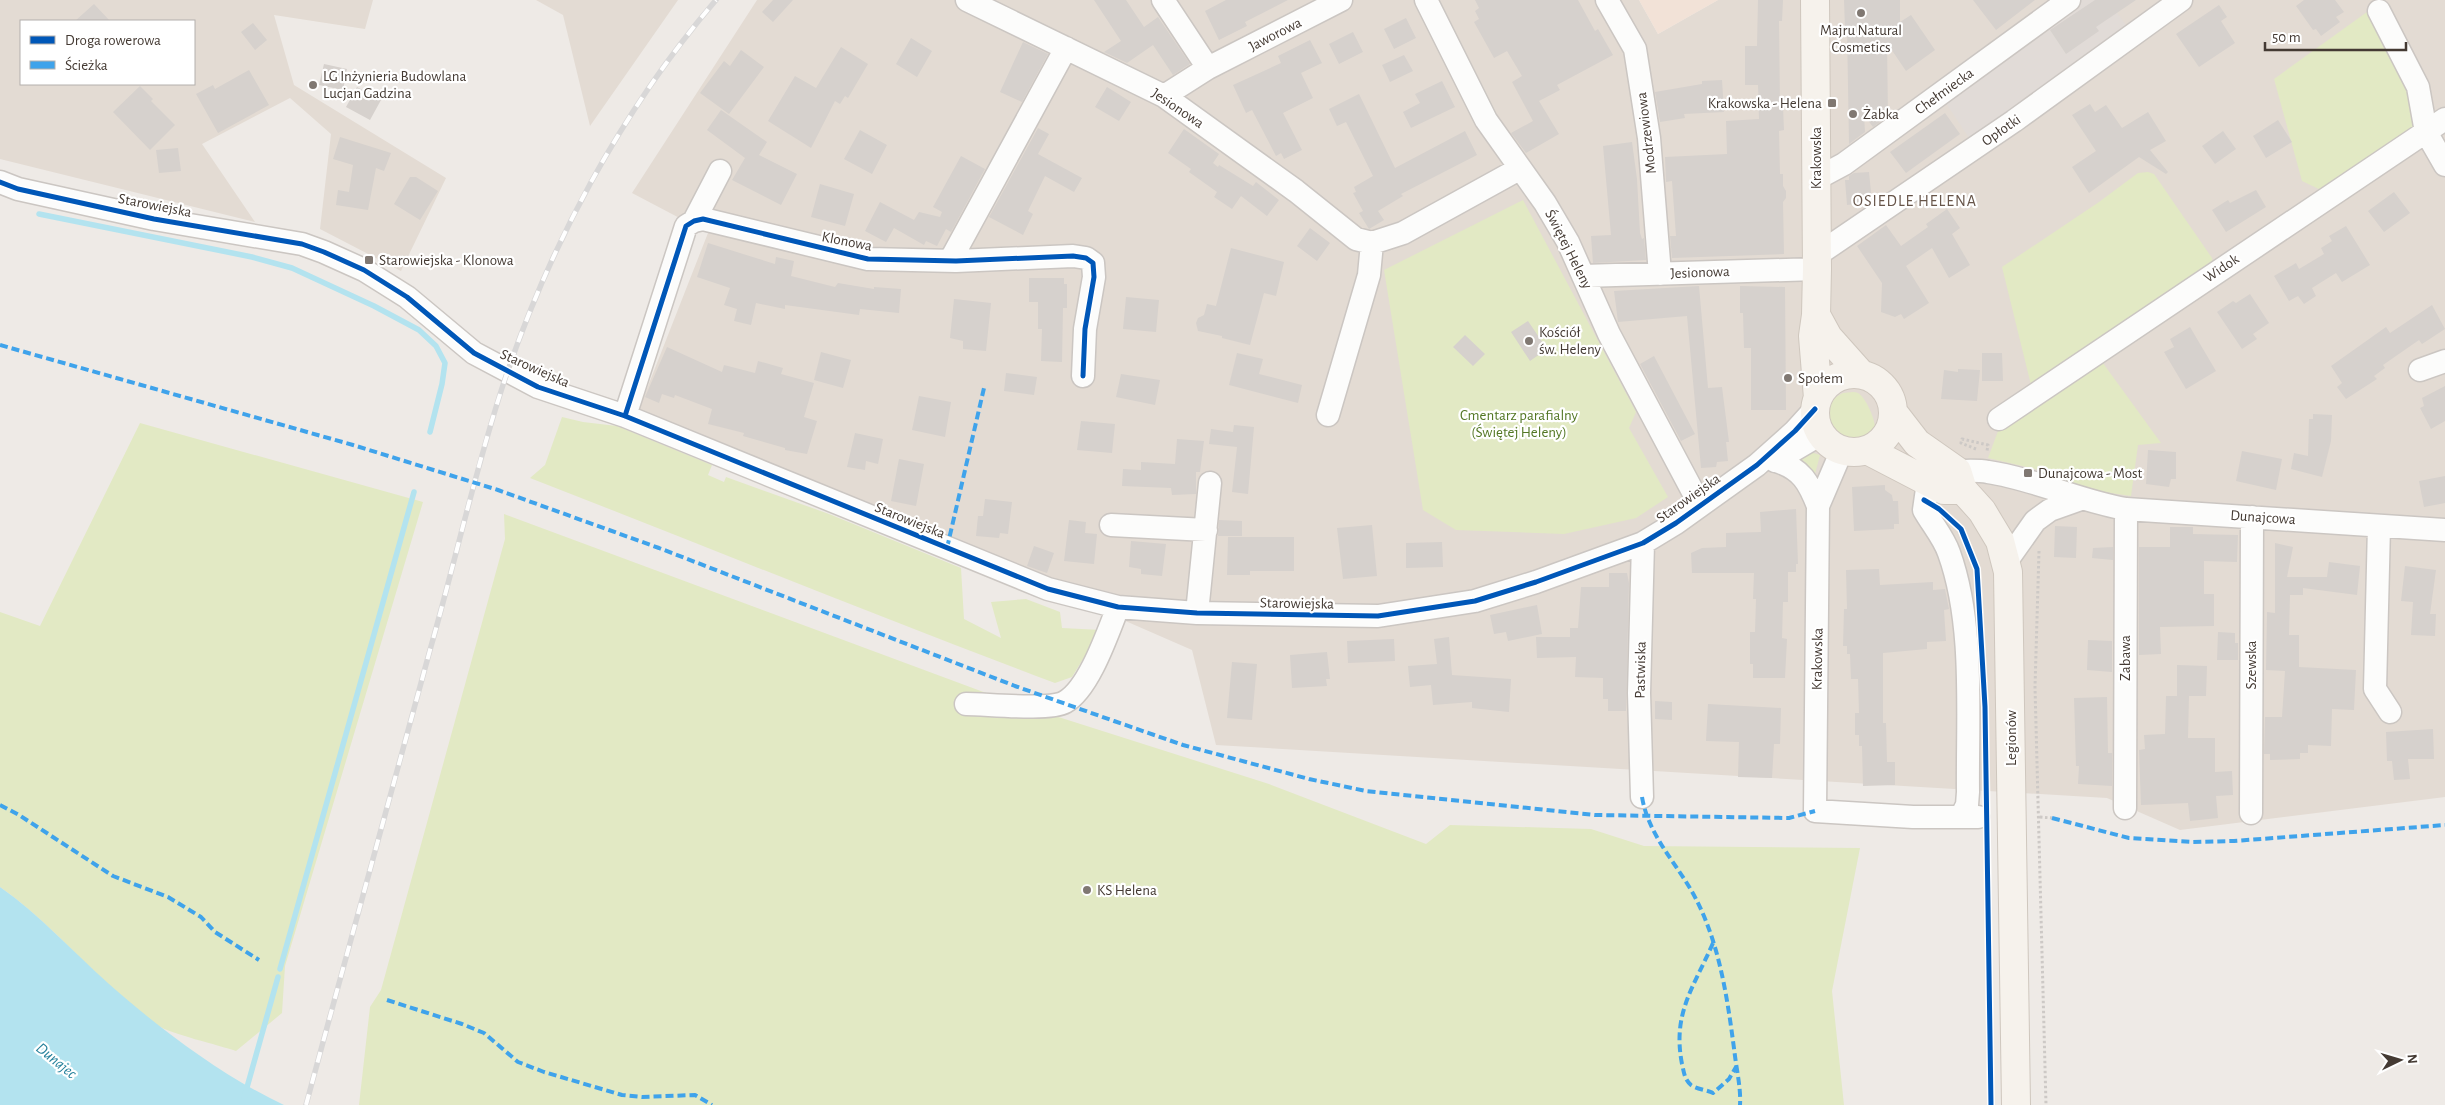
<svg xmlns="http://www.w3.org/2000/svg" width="2445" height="1105" viewBox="0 0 2445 1105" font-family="'Alegreya Sans',sans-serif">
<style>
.residential{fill:#e3dbd3;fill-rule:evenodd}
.commercial{fill:#f2e2d7}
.industrial{fill:#e1dbd7}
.green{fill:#e2e9c4}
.water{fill:#b3e3ef}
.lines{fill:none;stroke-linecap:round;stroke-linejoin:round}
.stream{stroke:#b3e3ef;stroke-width:5.5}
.building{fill:#d6d1cd}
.minor-casing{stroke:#cbc6c2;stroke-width:25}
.secondary-casing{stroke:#cfc7be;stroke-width:30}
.path{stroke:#cdc9c6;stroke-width:3;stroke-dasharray:2.5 2.5;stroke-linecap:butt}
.minor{stroke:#fcfcfb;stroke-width:22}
.secondary{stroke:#f6f2ec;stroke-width:28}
.rail-casing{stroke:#d8d7d7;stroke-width:5.5}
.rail{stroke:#fff;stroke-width:4;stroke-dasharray:11;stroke-linecap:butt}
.quiet{stroke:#3fa3eb;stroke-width:4;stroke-dasharray:8 4;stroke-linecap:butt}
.cycleway-casing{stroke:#fff;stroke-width:8}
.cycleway{stroke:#0057b8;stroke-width:5}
.poi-dot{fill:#807872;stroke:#fff;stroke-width:2}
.labels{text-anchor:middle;stroke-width:4.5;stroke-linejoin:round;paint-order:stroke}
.poi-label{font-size:15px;fill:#443a33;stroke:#fff;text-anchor:start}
.street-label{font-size:15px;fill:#443a33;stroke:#fff}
.park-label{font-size:15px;fill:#537724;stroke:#fff}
.neighbourhood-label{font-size:16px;letter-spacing:1px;fill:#675549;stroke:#fff}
.water-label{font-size:16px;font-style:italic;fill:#25809b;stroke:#fff}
</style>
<rect width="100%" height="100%" fill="#eeeae6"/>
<path class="residential" d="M0,0h373l-8,29 -91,-14 20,70 152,93 -45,93 -81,-42 11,-95 -41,-36 -88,46 53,78 -255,-63zM21,21h173v63h-173z
M536,0h142l-88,126 -27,-111z
M757,0h882l19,34 60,-34h727v797l-265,33 -73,-32 -891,-53 -24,-95 -553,-241 69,-176 -76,-40z"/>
<path class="commercial" d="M1639,0h79l-60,34z"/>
<path class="industrial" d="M2081,0h27l23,32 -160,109 -26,-39z"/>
<path class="green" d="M2367,12l53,102 -7,15 -90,62 -21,-10 -28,-102z
M2148,172l6,2 58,84 1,5 -181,126 -30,-122 97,-65 39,-29z
M1523,200l113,212 -7,16 39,69 -32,21 -72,16 -108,-4 -33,-20 -39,-240z
M2100,359l61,84 -23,2 -7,51 -27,-4 -64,-19 -1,-3 -51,-12 13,-35z
M1843,393c5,0 10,-2 15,0 9,5 22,36 16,44 -19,28 -71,-26 -31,-44z
M562,417l21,5 34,4 95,39 -4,10 16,7 2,-5 103,37 132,54 3,51 37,19 -10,-36 35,-3 34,13 2,16 39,2 -29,47 -17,6c-176,-66 -350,-137 -525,-205l15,-13z
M140,423l283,79 -138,464 -3,47 -46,38c-17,-6 -66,-17 -79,-26 -57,-40 -100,-98 -157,-138v-275l40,14z
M1810,452l10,3 -5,19 -4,-1 -15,-17z
M504,514l501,186 264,84 157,60 24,-19 141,4 53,17 216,2 -28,143 12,114h-1485l11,-98 11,-17 124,-451z"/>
<path class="water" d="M0,887c40,28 72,64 109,97 51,45 113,92 175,121h-284z"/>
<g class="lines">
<path class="stream" d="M39,214l213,43 40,11 82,38 45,24 17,16 9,17 -3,21 -12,48
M280,969l134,-477
M242,1105l36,-128"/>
</g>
<path class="building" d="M773,0h20l-20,22 -11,-10z
M1094,0h32l18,27 14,-10 32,47 -17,11 -20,-30 -26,18 -23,-11 17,-11z
M1226,0h62l-43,22 2,4 -28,14 -14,-29z
M1475,0h103l17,31 3,-2 15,26 -56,30 3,5 -21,11 20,33 -33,19 -15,-20 22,-12 -21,-39 10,-6 -15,-25 -13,7 -20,-36 5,-3 -4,-8 4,-3z
M1758,0h25l-1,21h-3l1,86h3l1,23 -5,1 1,43h3v12l3,5v7l-3,4 1,52 -112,4 -2,-22h6l-4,-55 -6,1 -1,-25 62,-3 -1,-33 33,-2 -1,-34h-13v-39h12z
M1844,0h56v22l11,-7 24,35 -29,21 -19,-28 1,73 -15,11 -9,-12 1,17 -16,12 -2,-116h-2z
M1973,0h62l-39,30z
M2095,0h41l-40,27 3,4 -33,23 -16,-24z
M2304,0h31l9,12 -8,5 4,5 -19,14 -5,-7 -3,1 -17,-24z
M94,4l16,17h-35z
M2219,5l8,12 -6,4 14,22 -36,24 -23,-33z
M1406,18l10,20 -22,11 -10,-20z
M253,23l14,17 -12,10 -14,-18z
M1353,32l10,20 -24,12 -10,-20z
M911,38l21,13 -15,26 -21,-13z
M1310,40l12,23 -21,10 12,25 -30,15 19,37 -18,9 -3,-6 -5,3 -24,-46 -6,3 -13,-28 48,-22 -3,-7z
M1023,42l25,12 -26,48 -22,-10z
M841,47l27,17 -20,34 -3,-2 -5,8 -5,-3 -24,47 -43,-27 27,-45 21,12z
M741,50l23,17 -35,47 -29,-21 24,-32 6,5z
M1404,55l9,16 -23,11 -8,-17z
M324,64l23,5 -4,21 -24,-5z
M249,70l20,35 -51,28 -22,-39 17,-9 2,4z
M1722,80l2,32 -40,2 1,4 -25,4 -5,-30 47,-8v-3z
M1442,81l13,26 -44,21 -8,-16 17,-9 -5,-9z
M140,86l13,13 -2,2 24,24 -25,25 -37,-38z
M357,87l24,13 -11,20 -24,-13z
M1107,87l24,15 -12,19 -24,-14z
M1359,94l36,74 70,-37 12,24 -76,39 2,2 -25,15 6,9 -15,9 -10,-16 4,-2 -10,-18 3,-1 -2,-5 19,-11 -27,-54 -9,4 -8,-17z
M2090,104l5,8 11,-7 16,23 26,-16 18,29 -16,9 18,22 -2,2 -27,-17 -50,36 -17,-26 24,-16 -24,-36z
M721,110l46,32 -8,13 38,19 -16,31 -49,-25 13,-22 -38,-28z
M1945,113l15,21 -54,39 -16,-21z
M2278,120l14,22 -26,16 -13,-22z
M1038,128l11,6 -11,20 44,24 -8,14 -29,-16 -17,35 5,3 -10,21 -34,-18z
M1184,129l35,25 -6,9 5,4 1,-2 34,21 3,-4 23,18 -12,16 -26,-20 -9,13 -18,-12 3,-5 -28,-20 2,-3 -23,-16z
M860,130l27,15 -15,29 -28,-15z
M2223,131l13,18 -21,15 -13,-18z
M340,137l51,16 -7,18 -8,-3 -8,42 -32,-5 2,-15 11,2 4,-27 -20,-6z
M1632,142l5,37 3,54 2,6 2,-1 2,22 -53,3 -2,-27 20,-1 -8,-89z
M178,148l3,23 -22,2 -3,-23z
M961,156l24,13 -34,63 -5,-3 -9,17 -11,-5 -2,4 -30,-17 -8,14 -21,-11 15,-29 34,18 5,-8 21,5 2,-5 -9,-5z
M1869,172l3,30 -25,3 -2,-25h4v-4l5,-3z
M410,177h6l22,14 -18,29 -26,-16z
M820,184l34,10 -9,32 -34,-9z
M2256,190l10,17 -40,25 -14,-22 16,-10 2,3z
M2394,192l16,21 -26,19 -16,-21z
M1947,209l13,19 -8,6 18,31 -21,13 -17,-30 -26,18 23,37 -25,16 -3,-5 -6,3 -14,-5 1,-29 -25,-37 29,-21 15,21 27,-19 -2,-3z
M2346,226l24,39 -28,17 -6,-9 -24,15 4,8 -12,8 -6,-8 -9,5 -15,-25 22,-13 3,6 25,-15 -3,-6 11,-7 -3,-5z
M1310,228l20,15 -13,18 -20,-15z
M708,243l67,21 1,-7 18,4 -3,15 44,11 3,-4 36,6v-2l27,2 -2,24 -39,-4 -1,6 -74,-10v4l-29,-6 -5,22 -17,-4 3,-12 -13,-4 6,-17 -33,-11z
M1231,248l53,14 -8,34 -12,-3 -14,52 -28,-7v-2l-24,-5 -2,-8 2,-5 6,-3 3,-11 9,2z
M1029,278h35v6h3v24h-4l-1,54 -21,-1 1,-32h-4v-27h-9z
M1699,286l9,102 14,-1 7,55h-3l2,19 -11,1 -1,5 -15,1 -14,-152 -69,6 -4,-31z
M1740,286l45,1 1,123h-35v-62h-7l-1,-35h-3z
M2250,294l19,29 -16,11 4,5 -15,10 -25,-37 16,-11 3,2z
M1126,297l33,3 -3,32 -33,-3z
M954,299l37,4 -5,48 -23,-2v-8l-13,-3z
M2432,305l13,24 -23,15 -3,-4 -36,25 2,3 -11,8 3,3 -31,20 -9,-12 5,-4 -11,-17 55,-39 4,6z
M1528,321l19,28 -17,12 -19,-29z
M2190,327l26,44 -30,18 -22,-37 10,-5 -4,-8z
M1465,335l20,19 -12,12 -20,-19z
M667,347l55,25 2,-7 31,8 3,-12 25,7 -2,6 33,9 -10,34 13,4 -10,33 -22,-4v-2l-42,-12 1,-3 -36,-9 4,-15 -37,-14 -1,3 -12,-4 -3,9 -14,-6z
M821,352l30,8 -8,28 -29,-8z
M1237,353l26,6 -4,15 43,11 -4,18 -69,-18z
M1982,353h20l1,28h-21z
M1654,356l41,78 -14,7 -41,-77z
M1958,369l22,1 -3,31 -36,-2 3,-29 14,2z
M1006,373l31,4 -3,18 -30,-4z
M1121,374l39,6 -5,25 -39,-8z
M2445,386v35l-14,8 -11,-21 4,-2 -2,-8z
M919,396l32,6 -6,35 -33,-7z
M2313,414l19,1 -1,26 -9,36 -31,-8 3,-16 14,3 1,-37h4z
M1081,421l34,3 -3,29 -35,-3z
M1234,425l20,2 -6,67 -16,-2 5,-45 -28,-3 2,-15 22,3z
M855,433l28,6 -5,25 -12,-3 -1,9 -18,-3z
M1177,439l27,2 -4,31h-4v22l-24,1 -1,-7 -49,-2 1,-17 18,1v-8l34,2z
M2148,450l28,2v27h-5l-2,8 -23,-3z
M2242,451l40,8 -6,31 -40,-9z
M899,459l25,5 -8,42 -25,-5z
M2445,476v27l-21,4 -5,-26z
M1885,485v5l7,5 1,6h5l1,23h-5v5l-40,2 -2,-44z
M985,499l27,3 -4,32 -8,-1 -1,5 -23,-2 2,-20h5z
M1796,509l2,55h-2v8h-8v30h-5l-1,36 5,1 -2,39h-32v-14h-3v-32h5l1,-33h-3l1,-26h-62l-1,-20 11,-5 24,-1v-14l35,-1 -1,-20z
M1069,520l17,2 -1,11 12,1 -3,30 -30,-3z
M1219,520l23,1v15h-24z
M1372,525l5,51 -34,3 -6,-51z
M2055,526l22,1 -1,31 -22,-1z
M2170,527h23v7l45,1 -1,27 -33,-1v33h10v32l-54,1 1,27 -22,1v-108h31z
M1228,537h66v34h-44v4h-23z
M1131,541l35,3 -4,32 -21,-2v-5l-12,-2z
M1442,542l1,25 -37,1v-25z
M2275,543l18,4 -6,30h40l2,-15 31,4 -3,29 -54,-7v7h-13l-1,40h10v32l57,3 -2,40 -22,-1 -1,37 -23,-1v8h-8v6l-30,1v-6h-6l1,-37h17l3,-46 -19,-1 1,-58 8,1z
M1034,546l20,7 -7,20 -20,-7z
M2113,547v13l-21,-2 1,-10z
M2405,566l31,4 -6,44h6l-1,22 -24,-1 2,-33 -12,-1z
M1879,569l1,16 53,-3v8l12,-1 4,20 -5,1 2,31 -19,1v7l-44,4v70h3l1,39h8v23l-32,1 -1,-40h-3v-11h-4v-22h4l-1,-34h-7l-1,-25h-3v-8h-4l1,-37h3l-1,-39z
M1609,573h18l2,10 -3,128h-18v-12h-5v-21l-28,-1 1,-20 -39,1 -1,-21h34v-9h8l3,-41h28z
M1537,605l5,29 -34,7 -2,-9 -12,2 -4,-19z
M2218,632l17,1v10h3v17h-21z
M1449,637l3,38 59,4 -2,33 -37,-4v-6l-39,3 -2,-20 -21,2 -2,-21 29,-2 -3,-25z
M1394,639l1,22 -47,2 -1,-22z
M2088,640l24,1v31l-25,-2z
M1327,652l3,27h-4l1,7 -35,2 -2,-33z
M1232,662l25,2 -5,56 -25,-2z
M2177,665l30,1 -1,30h-17l-1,42h27v34l17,-1 1,24 -17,1 2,22 -28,3 -2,-18 -47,2 -2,-55 6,-1 -1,-14 21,-1 1,-38h11z
M2107,697l1,56h4v33l-34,-2 1,-18h-3l-2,-68z
M1655,701l17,1v18l-17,-1z
M1708,704l73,4 -1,36h-6l-2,34 -34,-1 1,-35 -33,-1z
M2433,729l1,30h-26l2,20 -16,1 -2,-19h-5l-1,-29z"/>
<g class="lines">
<g class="minor-casing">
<path id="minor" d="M967,0l197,96 132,95 60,48 16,4 31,-10 116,-64
M1163,0l45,68 133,-68
M1426,0l60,120 59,83 23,39 41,92 91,171
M1607,0l28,49 14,89 11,136
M2379,11l39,76 8,45 19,33
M1164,96l44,-28
M1816,179l28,-15 225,-164
M0,182l18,7 136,30 148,25 22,8 40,18 43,27 67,56 64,34 87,29 423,173 70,18 79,6 181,3 97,-15 61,-19 107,-39 33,-20 81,-58 38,-34 20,-22
M694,221l26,-50
M1817,255l197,-134 167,-121
M950,261l116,-213
M1583,276l234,-7
M2420,370l25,-9
M1328,415l41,-140 3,-32
M625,416l61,-190 8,-5 9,-2 165,40 88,2 117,-5 13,2 7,5 1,14 -9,52 -2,47
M1999,419l446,-300
M1842,450l-24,56 -3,305 98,6h65
M1775,461l46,-27
M1776,461c26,8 33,22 42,45
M1957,471c10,0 21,-1 31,1 47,7 91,29 138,37l319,21
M1928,482l-4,28c8,14 20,28 25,43 26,72 18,164 19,239l-1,13 -6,12
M1111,525l95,5
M2379,526l-4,163 15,23
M2006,562l29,-41 15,-11 31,-11
M1197,613l13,-130
M966,704c21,0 83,7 99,-2 24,-13 43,-70 53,-95
M1642,797l-3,-104 4,-150
M2125,808l1,-299
M2251,813l1,-296"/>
</g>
<g class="secondary-casing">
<path id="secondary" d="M1815,0l2,269 -1,46 -3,21 5,62
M1816,315l12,22 33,37
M1815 413a39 39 0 1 1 78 0a39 39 0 1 1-78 0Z
M1893,412l24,31 40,28 6,19 19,21 18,30 8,31 8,533
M1867,450l77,40h19"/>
</g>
<path class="path" d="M1976,449l-15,-6 1,-4 26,6 -1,6
M2039,551l-4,136 11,418
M2040,817l12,1"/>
<use href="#minor" class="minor"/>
<use href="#secondary" class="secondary"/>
<g class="rail-casing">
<path id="rail" d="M306,1105c41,-152 83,-304 124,-455 25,-88 45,-179 73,-265 46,-139 118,-274 213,-385"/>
</g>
<use href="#rail" class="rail"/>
<path class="quiet" d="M0,345l353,100 145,45 161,58 356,138 99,35 69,24 126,34 57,12 229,24 194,3 26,-7
M947,548l37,-160
M1642,797c7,41 37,68 55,104 24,48 31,102 38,155 2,16 6,33 5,49
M0,805l19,10 94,61 55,21 33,20 14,15 44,28
M2052,818l77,20 64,4 41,-1 211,-16
M1713,943c-19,44 -41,70 -31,121 2,8 2,15 9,21 5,4 16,5 22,8l16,-14 7,-12
M387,1000l75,24 22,9 34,29 26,10 78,23 20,2 53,-2 17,10"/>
<g class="cycleway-casing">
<path id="cycleway" d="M0,182l18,7 136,30 148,25 22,8 40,18 43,27 67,56 64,34 87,29 423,173 70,18 79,6 181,3 97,-15 61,-19 107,-39 33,-20 81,-58 38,-34 20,-22
M625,416l61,-190 8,-5 9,-2 165,40 88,2 117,-5 13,2 7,5 1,14 -9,52 -2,47
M1924,500l15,9 22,20 16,40 8,138 6,398"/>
</g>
<use href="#cycleway" class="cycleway"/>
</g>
<g class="poi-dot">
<circle cx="1861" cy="13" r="5"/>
<circle cx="313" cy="85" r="5"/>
<rect x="1827" y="98" width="10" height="10" rx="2.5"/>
<circle cx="1853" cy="114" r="5"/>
<rect x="364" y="255" width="10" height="10" rx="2.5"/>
<circle cx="1529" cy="341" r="5"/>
<circle cx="1788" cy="378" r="5"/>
<rect x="2023" y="468" width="10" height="10" rx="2.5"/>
<circle cx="1087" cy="890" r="5"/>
</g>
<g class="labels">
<g class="poi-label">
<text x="1861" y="35" text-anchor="middle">Majru Natural<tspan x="1861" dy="17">Cosmetics</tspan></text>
<text x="323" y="81">LG Inżynieria Budowlana<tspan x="323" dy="17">Lucjan Gadzina</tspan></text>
<text x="1822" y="108" text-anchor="end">Krakowska - Helena</text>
<text x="1863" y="119">Żabka</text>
<text x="379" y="265">Starowiejska - Klonowa</text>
<text x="1539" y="337">Kościół<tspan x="1539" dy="17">św. Heleny</tspan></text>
<text x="1798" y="383">Społem</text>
<text x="2038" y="478">Dunajcowa - Most</text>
<text x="1097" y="895">KS Helena</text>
</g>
<g class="street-label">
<text transform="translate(1275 34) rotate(-27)" y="5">Jaworowa</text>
<text transform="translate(1944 91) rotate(-36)" y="5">Chełmiecka</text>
<text transform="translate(1178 108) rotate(34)" y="5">Jesionowa</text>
<text transform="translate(2001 130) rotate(-35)" y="5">Opłotki</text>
<text transform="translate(1646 133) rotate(-97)" y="5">Modrzewiowa</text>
<text transform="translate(1816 158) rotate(-90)" y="5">Krakowska</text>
<text transform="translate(155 205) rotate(11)" y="5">Starowiejska</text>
<text transform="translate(847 241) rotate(11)" y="5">Klonowa</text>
<text transform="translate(1569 249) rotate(63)" y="5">Świętej Heleny</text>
<text transform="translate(2221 268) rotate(-34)" y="5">Widok</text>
<text transform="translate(1700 272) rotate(-2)" y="5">Jesionowa</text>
<text transform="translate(535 368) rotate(24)" y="5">Starowiejska</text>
<text transform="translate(1688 498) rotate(-35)" y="5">Starowiejska</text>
<text transform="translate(2263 517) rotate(4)" y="5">Dunajcowa</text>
<text transform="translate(910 520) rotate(22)" y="5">Starowiejska</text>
<text transform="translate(1297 603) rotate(1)" y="5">Starowiejska</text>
<text transform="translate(2125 658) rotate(-90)" y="5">Zabawa</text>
<text transform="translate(1817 659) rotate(-89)" y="5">Krakowska</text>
<text transform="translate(2251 665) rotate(-90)" y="5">Szewska</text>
<text transform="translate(1640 670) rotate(-89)" y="5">Pastwiska</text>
<text transform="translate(2011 738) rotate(-90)" y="5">Legionów</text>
</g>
<g class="park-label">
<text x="1519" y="420">Cmentarz parafialny<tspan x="1519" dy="17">(Świętej Heleny)</tspan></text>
</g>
<g class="neighbourhood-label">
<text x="1915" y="206">OSIEDLE HELENA</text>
</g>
<g class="water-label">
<text transform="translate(57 1060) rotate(39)" y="6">Dunajec</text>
</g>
</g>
<rect x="20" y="20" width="175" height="65" fill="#ffffff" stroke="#b4b0ad"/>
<rect x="30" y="36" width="25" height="8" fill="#0057b8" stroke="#b4b0ad"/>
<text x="65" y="45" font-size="15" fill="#443a33">Droga rowerowa</text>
<rect x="30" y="61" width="25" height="8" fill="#3fa3eb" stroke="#b4b0ad"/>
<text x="65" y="70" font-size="15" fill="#443a33">Ścieżka</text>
<g transform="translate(2400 1060) rotate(85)" stroke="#ffffff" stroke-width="4" paint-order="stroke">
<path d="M0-4L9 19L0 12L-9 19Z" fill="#443a33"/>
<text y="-8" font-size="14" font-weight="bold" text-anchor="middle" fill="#443a33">N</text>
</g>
<path d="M2265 42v8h141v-8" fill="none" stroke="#443a33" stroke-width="2.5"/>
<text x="2272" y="42" font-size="15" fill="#443a33" stroke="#ffffff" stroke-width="4" paint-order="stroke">50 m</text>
</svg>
